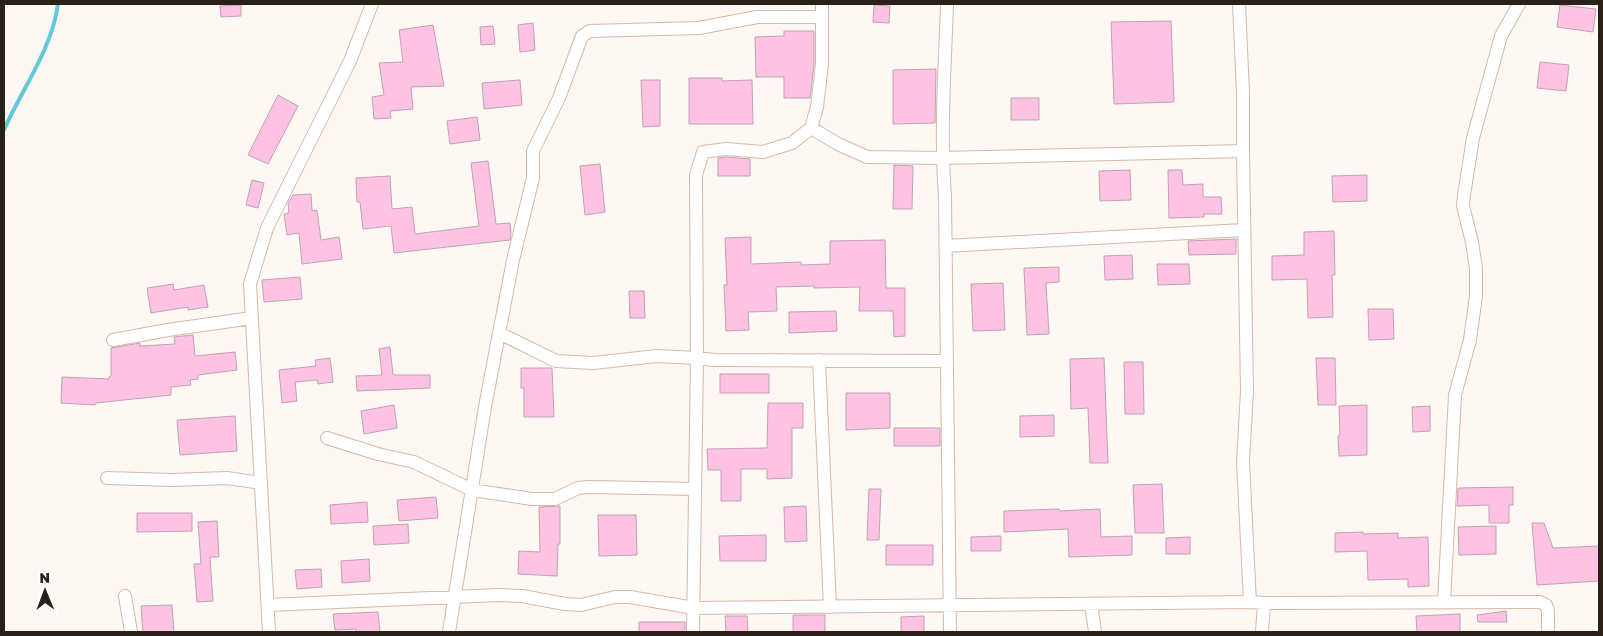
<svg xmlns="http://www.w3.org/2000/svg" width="1603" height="636" viewBox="0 0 1603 636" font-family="'Golos Text',sans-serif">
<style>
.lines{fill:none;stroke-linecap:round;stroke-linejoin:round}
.stream{stroke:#63c8da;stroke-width:4}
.building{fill:#fec3e2;stroke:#bfa1b1}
.minor-casing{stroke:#d4b9a6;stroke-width:14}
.minor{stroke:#fff;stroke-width:12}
</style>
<rect width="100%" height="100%" fill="#fef8f4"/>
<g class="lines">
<path class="stream" d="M4,130c18,-41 48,-81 54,-126"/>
</g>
<path class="building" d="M241,5v11l-20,1 -1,-11z
M874,5l16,1 -1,17 -16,-1z
M1560,5l36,4 -3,23 -36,-5z
M1171,21l3,81 -60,2 -3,-82z
M533,23l2,27 -15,2 -2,-27z
M433,25l11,61 -33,1 2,22 -23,2 1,7 -17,1 -2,-22 12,-2 -5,-32 24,-1 -4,-32z
M493,26l2,18 -14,1 -1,-18z
M784,31h30v33l-4,34h-26v-21h-28l-1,-40 29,-1z
M1540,62l29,3 -3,26 -29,-3z
M936,69l-1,54 -42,1v-54z
M689,78h33v3l30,-1 1,44h-64z
M520,80l2,25 -38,4 -2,-26z
M641,80h19v46l-17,1z
M278,95l20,11 -30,58 -20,-9z
M1011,98h28v22h-28z
M477,117l3,23 -30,4 -3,-23z
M726,157l24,2v17h-32v-18z
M488,161l8,63 14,-1 1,10 -1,7 -116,13 -3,-27 -28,3 -3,-27h-3l-1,-24 34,-2 2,33 20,-2 3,27 64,-8 -8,-63z
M600,164l5,48 -20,3 -5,-49z
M894,165l19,1 -1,43h-19z
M1130,170l1,30 -31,1 -1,-30z
M1168,170h14l1,15 20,-1v13h18l1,17h-18v3l-35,1z
M1367,175v26l-34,1 -1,-26z
M252,180l12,3 -6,25 -12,-3z
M311,194l1,17 5,-1 4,30 18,-3 3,22 -40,5 -3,-31 -12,2 -3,-21 5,-1 -1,-10 5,-8z
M1334,231l1,44h-3l1,42 -25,1 -1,-39 -35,1v-24l32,-1v-23z
M751,237v27l50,-2v3l29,-1v-23l55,-1 1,48h19v48l-11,1 -1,-26h-34l1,-24 -46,1v-2l-38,1 1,24 -29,1 1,18 -23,1 -2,-46h3l-2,-47z
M1236,239v15l-47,1 -1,-14z
M1132,255l1,24 -28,1 -1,-24z
M1157,264h32l1,20 -32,1z
M1059,267v15l-13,1 3,51 -22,1 -3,-67z
M300,277l2,22 -38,3 -2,-22z
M1003,283l2,47 -32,1 -2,-47z
M173,284l1,6 30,-5 4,22 -20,3v-3l-37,6 -4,-25z
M629,291h15l1,27h-15z
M1368,309h25l1,30 -25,1z
M836,311l1,20 -48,2v-21z
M193,335l2,21 40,-4 2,18 -39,5v4l-8,1 1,5 -20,2v8l-75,8 -1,2 -34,-2 1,-26 47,2v-2l2,-1v-28l29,-5v3l35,-2 -1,-7z
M390,347l3,28h37v13l-73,3 -1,-15 26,-1 -3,-26z
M330,358l3,24 -15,2 -1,-4 -22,2 2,19 -15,2 -3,-33 37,-4 -1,-6z
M1104,358l4,105h-18l-2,-55 -17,1 -1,-50z
M1316,358h19l1,47h-18z
M1124,362h19l1,52h-19z
M521,368h31l2,49h-30v-29h-3z
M720,374h49v19h-49z
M846,393h44v35l-44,2z
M768,403h35v25h-11v50l-25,1v-10h-26v32h-20v-31h-13l-1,-21 60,-1z
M394,405l3,23 -33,6 -3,-23z
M1367,405v50l-28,1 -1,-20 2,-1 -1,-29z
M1430,406v25l-17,1 -1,-25z
M1054,415v21l-34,1v-21z
M235,416l2,35 -57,4 -3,-35z
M894,428h46v18h-46z
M1162,484l2,49h-29l-2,-48z
M1513,487v18h-4v18h-20v-18l-32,1 1,-18z
M869,489h12l-2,51h-12z
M436,497l2,21 -39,3 -2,-21z
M367,502l1,20 -37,2 -1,-19z
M560,506v38h-2l-1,32 -39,-2 1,-23 21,1 -1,-45z
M806,506l1,35 -22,1 -1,-35z
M1059,509l1,2 40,-2 1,28 31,-1v19l-63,2 -1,-28 -64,3v-21z
M137,513h55v18l-55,1z
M598,515h38l1,40 -38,1z
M217,521l2,36h-9l3,44 -16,1 -3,-38h7l-3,-42z
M1532,523h12l9,25 46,-2v35l-62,4z
M408,524l1,19 -35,2 -1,-19z
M1496,526v28l-37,1 -1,-28z
M1363,532v2l35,-1v5l30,-1 1,49 -21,1v-8l-40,1 -1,-29 -32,1v-19z
M766,535v26h-46l-1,-25z
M1001,536v15h-30v-14z
M1190,537v17h-24v-16z
M886,545h47v20h-47z
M369,559l1,22 -28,2 -1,-22z
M321,569l1,18 -25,2 -2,-19z
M172,605l2,27h-31l-2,-26z
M1506,611l1,11h-29l-1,-7z
M378,612l2,20h-24v-3l-21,1 -2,-16z
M1460,614v18h-43l-1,-16z
M793,615h32v17h-32z
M725,616h22l1,16h-22z
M924,616v16h-23v-15z
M639,622h46v10h-46z"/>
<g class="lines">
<g class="minor-casing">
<path id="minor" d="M947,4c-2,64 -7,128 -2,192l5,436
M1239,4l4,89v58l4,240 -4,71 7,140
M811,128l27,16 29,13 75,1 301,-7
M945,246l299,-16
M499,333l57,28 37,2 64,-7 40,2 -1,-183 7,-23 23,-3 37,3 29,-9 19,-15 6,-21 5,-43v-60
M113,340l55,-10 84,-12
M819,360l11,247
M327,438l51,16 36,8 58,28 60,9h23l23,-11 11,-1 106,2
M107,478l64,2 56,-2 34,5
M125,596l6,36
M1444,602l11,-207 15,-55 6,-44v-28l-4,-26 -9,-36 1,-11 9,-57 28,-102 18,-32
M1091,604l4,28
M268,605l231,-10 23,1 43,8 16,1 34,-8h15l64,11 556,-6 14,1 276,-1 6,3 2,6v21
M269,632l-19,-348 17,-56 83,-167 22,-57
M449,632l36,-225 28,-147 20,-82v-27l26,-53 23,-62 8,-5 109,-3 58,-11h65
M693,632l4,-274 17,2 232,1
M1262,632l2,-29"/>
</g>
<use href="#minor" class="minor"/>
</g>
<rect width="1603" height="636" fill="none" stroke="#292018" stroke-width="10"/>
<g transform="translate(45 591) rotate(359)" stroke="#ffffff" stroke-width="4" paint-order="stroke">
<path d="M0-4L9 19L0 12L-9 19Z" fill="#292018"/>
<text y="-8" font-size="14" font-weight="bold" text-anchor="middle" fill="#292018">N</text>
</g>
</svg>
